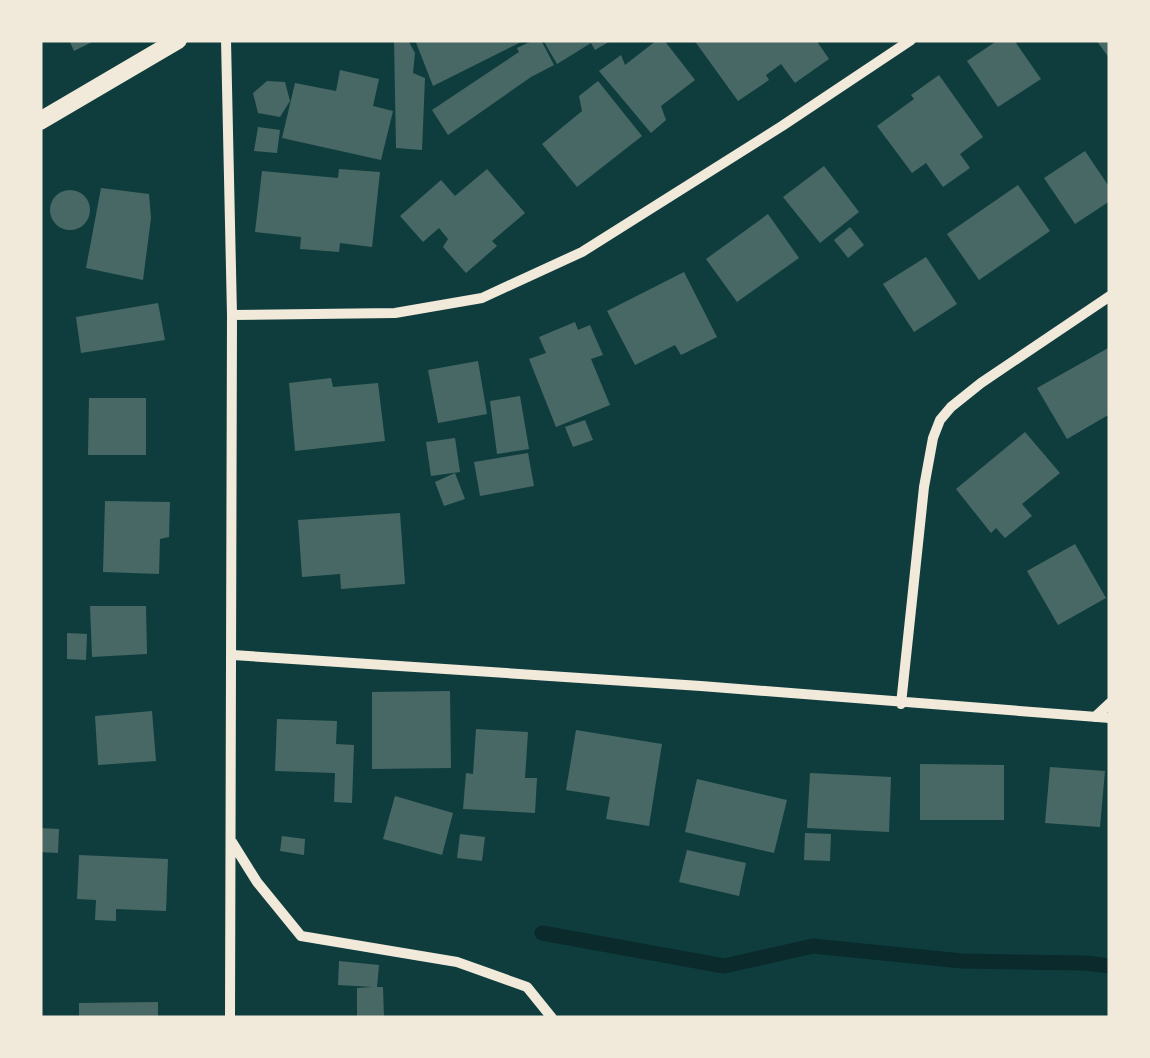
<svg xmlns="http://www.w3.org/2000/svg" width="1150" height="1058" viewBox="0 0 1150 1058" font-family="'Sofia Sans Condensed',sans-serif">
<style>
.lines{fill:none;stroke-linecap:round;stroke-linejoin:round}
.stream{stroke:#0a2a2b;stroke-width:15}
.building{fill:#486865}
.minor{stroke:#f1e9da;stroke-width:10}
.tertiary{stroke:#f1e9da;stroke-width:18}
</style>
<rect width="100%" height="100%" fill="#0f3d3e"/>
<g class="lines">
<path class="stream" d="M542,933l182,33 89,-20 149,15 123,2 25,3"/>
</g>
<path class="building" d="M69,40h27l-22,11z
M394,40h14l7,13 -2,20 12,5 -3,72 -26,-2z
M415,40h110l-92,46z
M534,40h7l13,25 -23,12 -83,58 -16,-25 87,-58 -2,-4z
M543,40h69l-17,10 -4,-7 -34,21z
M657,40h7l31,40 -34,26 5,14 -15,13 -52,-62 22,-16 4,10z
M694,40h122l13,19 -34,24 -14,-19 -15,11 3,5 -31,21z
M998,40h16l27,39 -43,28 -31,-46z
M1096,40h14v19z
M340,70l39,9 -6,27 20,5 -12,49 -99,-22 13,-55 41,8z
M939,75l44,62 -23,17 10,14 -27,19 -17,-24 -14,10 -35,-47 37,-27 -3,-4z
M267,81l18,1 5,19 -10,16 -22,-4 -5,-20z
M598,81l44,55 -65,51 -35,-43 40,-33 -3,-15z
M258,127l22,3 -3,23 -23,-2z
M1085,151l25,37v13l-35,23 -31,-46z
M824,166l35,46 -39,31 -37,-46z
M339,169l41,3 -8,75 -32,-4 -1,9 -39,-3 1,-12 -46,-5 7,-61 76,7z
M487,169l38,44 -33,28 5,5 -31,27 -23,-26 5,-8 -9,-11 -16,14 -23,-26 41,-36 14,16z
M1018,185l32,46 -71,49 -32,-46z
M101,188l48,6 2,24 -8,62 -57,-12z
M50 210a20 20 0 1 1 40 0a20 20 0 1 1-40 0Z
M768,214l31,44 -62,44 -31,-43z
M850,227l14,18 -16,13 -14,-18z
M926,257l31,47 -43,28 -31,-48z
M684,272l33,65 -36,18 -6,-10 -40,20 -28,-54z
M158,303l7,37 -84,13 -5,-36z
M575,322l3,8 12,-5 13,30 -12,4 19,46 -54,22 -27,-68 17,-6 -7,-16z
M1110,347v67l-43,25 -30,-51z
M478,361l9,53 -49,9 -10,-53z
M331,378l2,9 45,-4 7,58 -90,10 -6,-68z
M520,396l9,53 -32,5 -7,-53z
M89,398h57v57h-58z
M585,420l8,20 -20,7 -8,-20z
M1025,432l35,41 -38,31 10,12 -27,22 -9,-10 -5,5 -35,-44z
M455,438l5,34 -29,4 -5,-34z
M528,453l6,33 -54,10 -6,-34z
M455,473l10,26 -21,7 -9,-24z
M105,501l65,1 -1,35 -9,2 -1,35 -56,-2z
M400,513l5,71 -64,5 -1,-15 -38,3 -4,-57z
M1075,544l31,54 -48,27 -31,-54z
M90,606h56l1,48 -55,3z
M67,633l20,1 -1,26 -19,-1z
M450,691l1,77 -79,1v-77z
M152,711l4,50 -58,4 -3,-49z
M277,719l60,2 -1,23 18,1 -2,58 -18,-1 1,-29 -60,-2z
M476,729l52,3 -3,46h12l-2,35 -72,-4 3,-36 7,1z
M576,730l86,14 -13,82 -43,-7 4,-22 -44,-7z
M920,764l84,1v55h-84z
M1050,767l55,4 -5,56 -55,-4z
M810,773l81,4 -2,55 -82,-4z
M697,779l90,21 -13,53 -89,-21z
M395,796l58,17 -11,42 -59,-16z
M40,828l19,1 -1,24 -18,-1z
M805,833l26,1 -1,27 -26,-1z
M460,834l25,3 -3,24 -25,-3z
M282,836l23,3 -1,16 -24,-4z
M687,850l59,13 -7,33 -60,-14z
M79,855l89,4 -2,52 -50,-2v12l-21,-1 1,-20 -19,-1z
M339,961l40,4 -2,22h6l1,31h-27v-30l16,-1 -35,-2z
M158,1002v16h-79v-15z"/>
<g class="lines">
<path class="minor" d="M226,40l6,275 -2,703
M232,315l163,-2 87,-15 100,-46 200,-126 129,-86
M233,655l468,31 409,32
M901,704l23,-217 9,-49 7,-18 11,-13 30,-24 129,-87
M1095,717l15,-14
M232,842l25,40 44,54 156,26 70,25 25,31"/>
<path class="tertiary" d="M40,121l138,-81"/>
</g>
<rect width="1150" height="1058" fill="none" stroke="#f1e9da" stroke-width="85"/>
</svg>
